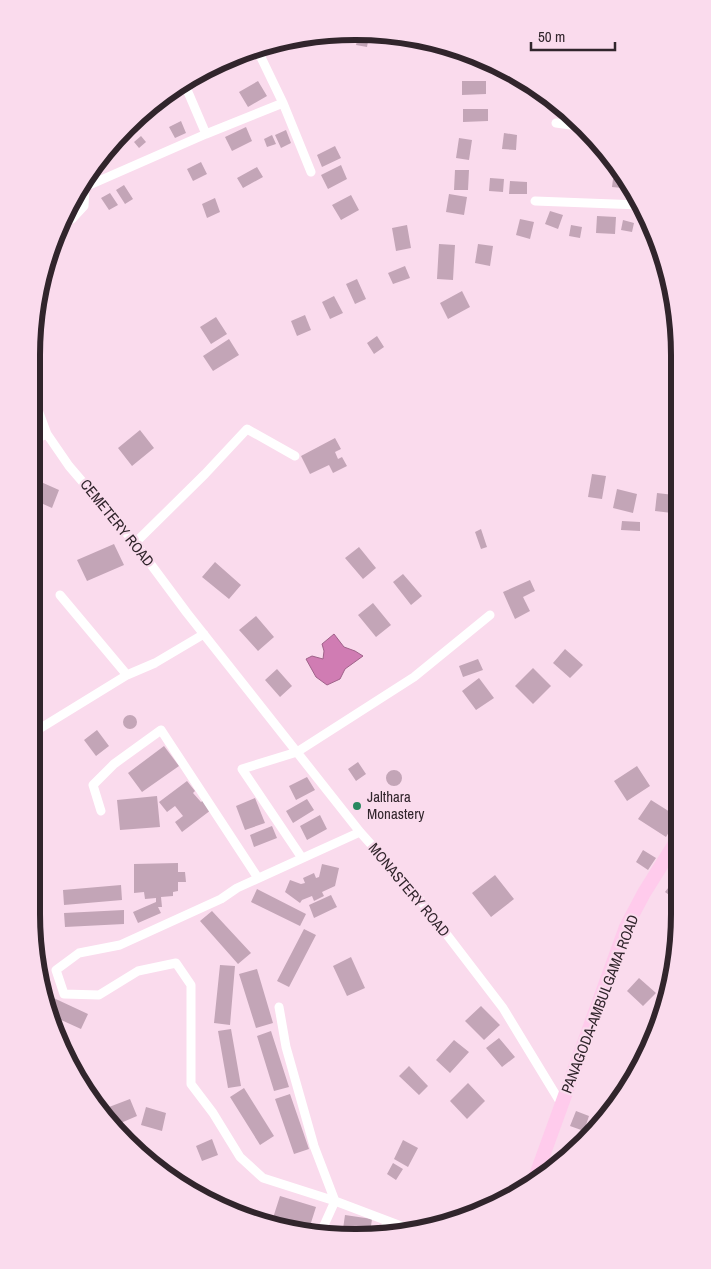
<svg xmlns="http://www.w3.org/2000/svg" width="711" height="1269" viewBox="0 0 711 1269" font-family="'Archivo Narrow',sans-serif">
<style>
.water{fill:#d07cb3;stroke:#a0628a}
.building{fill:#c3a5b7}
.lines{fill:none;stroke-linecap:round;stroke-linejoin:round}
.street{stroke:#fff;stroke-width:9}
.primary{stroke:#ffcbec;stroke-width:14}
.poi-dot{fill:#298860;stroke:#fadbed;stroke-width:2}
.labels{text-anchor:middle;stroke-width:4.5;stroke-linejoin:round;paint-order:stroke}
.street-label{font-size:15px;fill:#31252c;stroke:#fadbed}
.poi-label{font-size:15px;fill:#31252c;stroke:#fadbed;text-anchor:start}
.rim{fill:none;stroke:#31252c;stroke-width:6}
</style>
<rect width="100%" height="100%" fill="#fadbed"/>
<path class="water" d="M334,634l10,13 11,4 8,5 -18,13 -5,10 -13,6 -11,-8 -10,-18 6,-3 11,3 1,-8 -2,-7z"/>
<path class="building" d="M369,36l-2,11 -11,-2 2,-8z
M258,81l9,15 -19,11 -9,-15z
M462,81h24v13l-24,1z
M156,100l6,10 -17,9 -2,-3z
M463,109h25v12l-25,1z
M181,121l5,12 -11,5 -6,-11z
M246,127l6,14 -20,10 -7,-14z
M286,130l5,13 -10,5 -6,-13z
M504,133l13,2 -1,15 -14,-1z
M591,134l10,12v3l-9,1z
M272,135l4,9 -9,3 -3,-8z
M141,136l5,6 -7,6 -5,-6z
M459,138l13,2 -3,20 -13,-2z
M335,146l6,12 -19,9 -5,-12z
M201,162l6,12 -14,7 -6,-12z
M341,165l6,14 -19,10 -7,-14z
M257,167l6,10 -20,11 -6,-10z
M455,170h14l-1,20h-14z
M490,178l14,1 -1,13 -14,-1z
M613,179l10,1 -1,8 -10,-1z
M510,181l17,1v12h-18z
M124,185l9,14 -8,5 -9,-14z
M110,193l8,12 -9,5 -8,-12z
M449,194l18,3 -3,18 -18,-3z
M351,195l8,15 -18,10 -9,-15z
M215,198l5,14 -13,6 -5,-14z
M550,211l13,4 -5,14 -13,-5z
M597,216l19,1 -1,17 -19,-1z
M520,219l14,3 -4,17 -14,-4z
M623,220l11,3 -2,9 -11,-2z
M407,225l4,23 -15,3 -4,-23z
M571,225l11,2 -2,11 -11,-2z
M647,226h3l8,17 -11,-1z
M439,244l16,1 -2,35 -16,-1z
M478,244l15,2 -3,20 -15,-3z
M405,266l5,12 -17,6 -5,-11z
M357,279l9,20 -11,5 -9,-20z
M462,291l8,16 -22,12 -8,-16z
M334,296l9,17 -13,6 -8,-17z
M305,315l6,15 -14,6 -6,-15z
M216,317l11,17 -16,10 -11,-17z
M377,336l7,11 -10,7 -7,-11z
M229,339l10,16 -26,16 -10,-15z
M140,430l14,18 -22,18 -14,-18z
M335,438l6,11 -6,3 3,7 4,-2 5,9 -14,7 -4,-8 -19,9 -9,-18z
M592,474l14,2 -4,23 -14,-2z
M32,478l27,12 -7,18 -20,-9z
M617,489l20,5 -4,19 -20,-5z
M657,493l17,2 -2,18 -17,-2z
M622,521l18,1v9l-19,-1z
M481,529l6,18 -6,2 -6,-17z
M114,544l10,21 -37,16 -10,-21z
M359,547l17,21 -13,11 -18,-21z
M215,562l26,23 -12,14 -27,-22z
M403,574l19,22 -11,9 -18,-23z
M530,580l5,11 -12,6 7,14 -15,8 -12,-27z
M373,603l18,22 -15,12 -18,-22z
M256,616l18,21 -16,14 -19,-21z
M565,649l18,16 -13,13 -17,-15z
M478,659l5,11 -20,7 -4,-11z
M533,668l18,18 -18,18 -18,-18z
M277,669l15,17 -12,11 -15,-17z
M479,678l15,20 -18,12 -14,-19z
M123 722a7 7 0 1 1 14 0a7 7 0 1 1-14 0Z
M97,730l12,16 -13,10 -12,-16z
M164,746l15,20 -37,26 -14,-19z
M358,762l8,12 -10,7 -8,-12z
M637,766l13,20 -23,15 -13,-20z
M386 778a8 8 0 1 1 16 0a8 8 0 1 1-16 0Z
M307,777l8,13 -19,10 -7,-14z
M187,781l8,10 -2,2 8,9 3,-2 7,10 -29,22 -7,-10 8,-6 -8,-10 -8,6 -8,-10z
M157,796l3,31 -40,3 -3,-30z
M255,798l10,25 -20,7 -9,-24z
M307,799l7,11 -21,13 -7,-12z
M651,800l27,17 -12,20 -28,-18z
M320,815l7,14 -20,11 -7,-14z
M272,826l5,12 -23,9 -4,-12z
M643,850l13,8 -8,12 -12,-8z
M178,863v9h7l1,10h-8v9l-5,1v4l-12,1 1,10h-4l3,6 -23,10 -5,-11 23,-10v-4l-11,1 -1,-7 -10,1v-29z
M322,864l17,4 -4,18 -13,6 2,4 -10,5 -2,-5 -10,4 -2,3 -15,-11 5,-12 11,4 4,-1 -2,-5 11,-5 2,5 3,-1z
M679,874v28l-14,-10z
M495,875l19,24 -23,18 -19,-24z
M121,885l1,15 -58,5 -1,-15z
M257,889l49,25 -6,12 -49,-24z
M331,895l6,12 -23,11 -5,-13z
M124,910v14l-59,3 -1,-14z
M212,911l39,42 -13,11 -38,-43z
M304,929l12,6 -27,52 -12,-6z
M351,957l14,31 -18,8 -14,-30z
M220,965l15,1 -5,59 -16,-2z
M257,969l16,54 -17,5 -17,-54z
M639,978l17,15 -13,13 -16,-15z
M45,994l43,20 -7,15 -33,-15z
M481,1006l19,19 -16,15 -19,-19z
M231,1029l10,57 -13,2 -10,-57z
M271,1031l18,56 -15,4 -17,-55z
M499,1038l16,19 -13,10 -16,-19z
M454,1040l15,12 -19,21 -14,-13z
M409,1066l19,20 -9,9 -20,-19z
M468,1083l17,18 -18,18 -17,-18z
M244,1088l30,48 -14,9 -30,-48z
M290,1094l19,55 -15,5 -19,-55z
M130,1099l7,17 -21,9 -7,-18z
M146,1107l20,6 -4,18 -21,-6z
M576,1111l13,5 -5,15 -14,-5z
M212,1139l6,16 -16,6 -6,-15z
M403,1140l15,8 -10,19 -14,-8z
M393,1163l10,6 -7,11 -9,-6z
M193,1182l4,11 -15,-7z
M280,1196l36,11 -7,22 -36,-11z
M345,1215l27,4 -2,14 -5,-1v4l-18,-2v-4l-4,-1z"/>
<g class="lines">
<path class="street" d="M283,103l28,69
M556,123l29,4
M206,134l77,-31 -26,-54
M535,201l105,4
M63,223l9,-4 12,-13 1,-19 121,-53 -21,-49
M32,394l15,40 22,32 66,77 52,70 173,219 58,65 85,111 59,97
M32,440l15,-6
M135,543l70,-69 42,-45 48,27
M60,595l67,80 28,-12 49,-29
M31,734l96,-59
M101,811l-8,-26 21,-21 47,-34 97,148
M360,832l-123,56 -16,11 -101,46 -41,8 -23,17 8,24 35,1 39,-24 38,-8 15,22v99l22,29 27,44 23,21 72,23 74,28
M302,858l-60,-89 55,-17 117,-75 76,-62
M279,1007l7,40 28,99 21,55 -14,31
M383,1236l4,-15"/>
<path class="primary" d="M535,1178l91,-251 18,-34 35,-56"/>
</g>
<circle class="poi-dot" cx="357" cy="806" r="5"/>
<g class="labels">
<g class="street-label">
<text transform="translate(117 523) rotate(51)" y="5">CEMETERY ROAD</text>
<text transform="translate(409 890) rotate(50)" y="5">MONASTERY ROAD</text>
<text transform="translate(600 1004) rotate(-69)" y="5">PANAGODA-AMBULGAMA ROAD</text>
</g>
<g class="poi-label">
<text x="367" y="802">Jalthara<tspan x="367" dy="17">Monastery</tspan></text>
</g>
</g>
<path d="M0 0H711V1269H0ZM355 40H356A315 315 0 0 1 671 355V914A315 315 0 0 1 356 1229H355A315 315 0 0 1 40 914V355A315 315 0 0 1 355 40Z" fill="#fadbed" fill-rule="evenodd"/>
<path class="rim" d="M355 40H356A315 315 0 0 1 671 355V914A315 315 0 0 1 356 1229H355A315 315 0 0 1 40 914V355A315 315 0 0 1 355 40Z"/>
<path d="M531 42v8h84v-8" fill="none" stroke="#31252c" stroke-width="2.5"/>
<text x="538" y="42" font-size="15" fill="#31252c" stroke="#fadbed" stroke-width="4" paint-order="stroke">50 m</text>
</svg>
